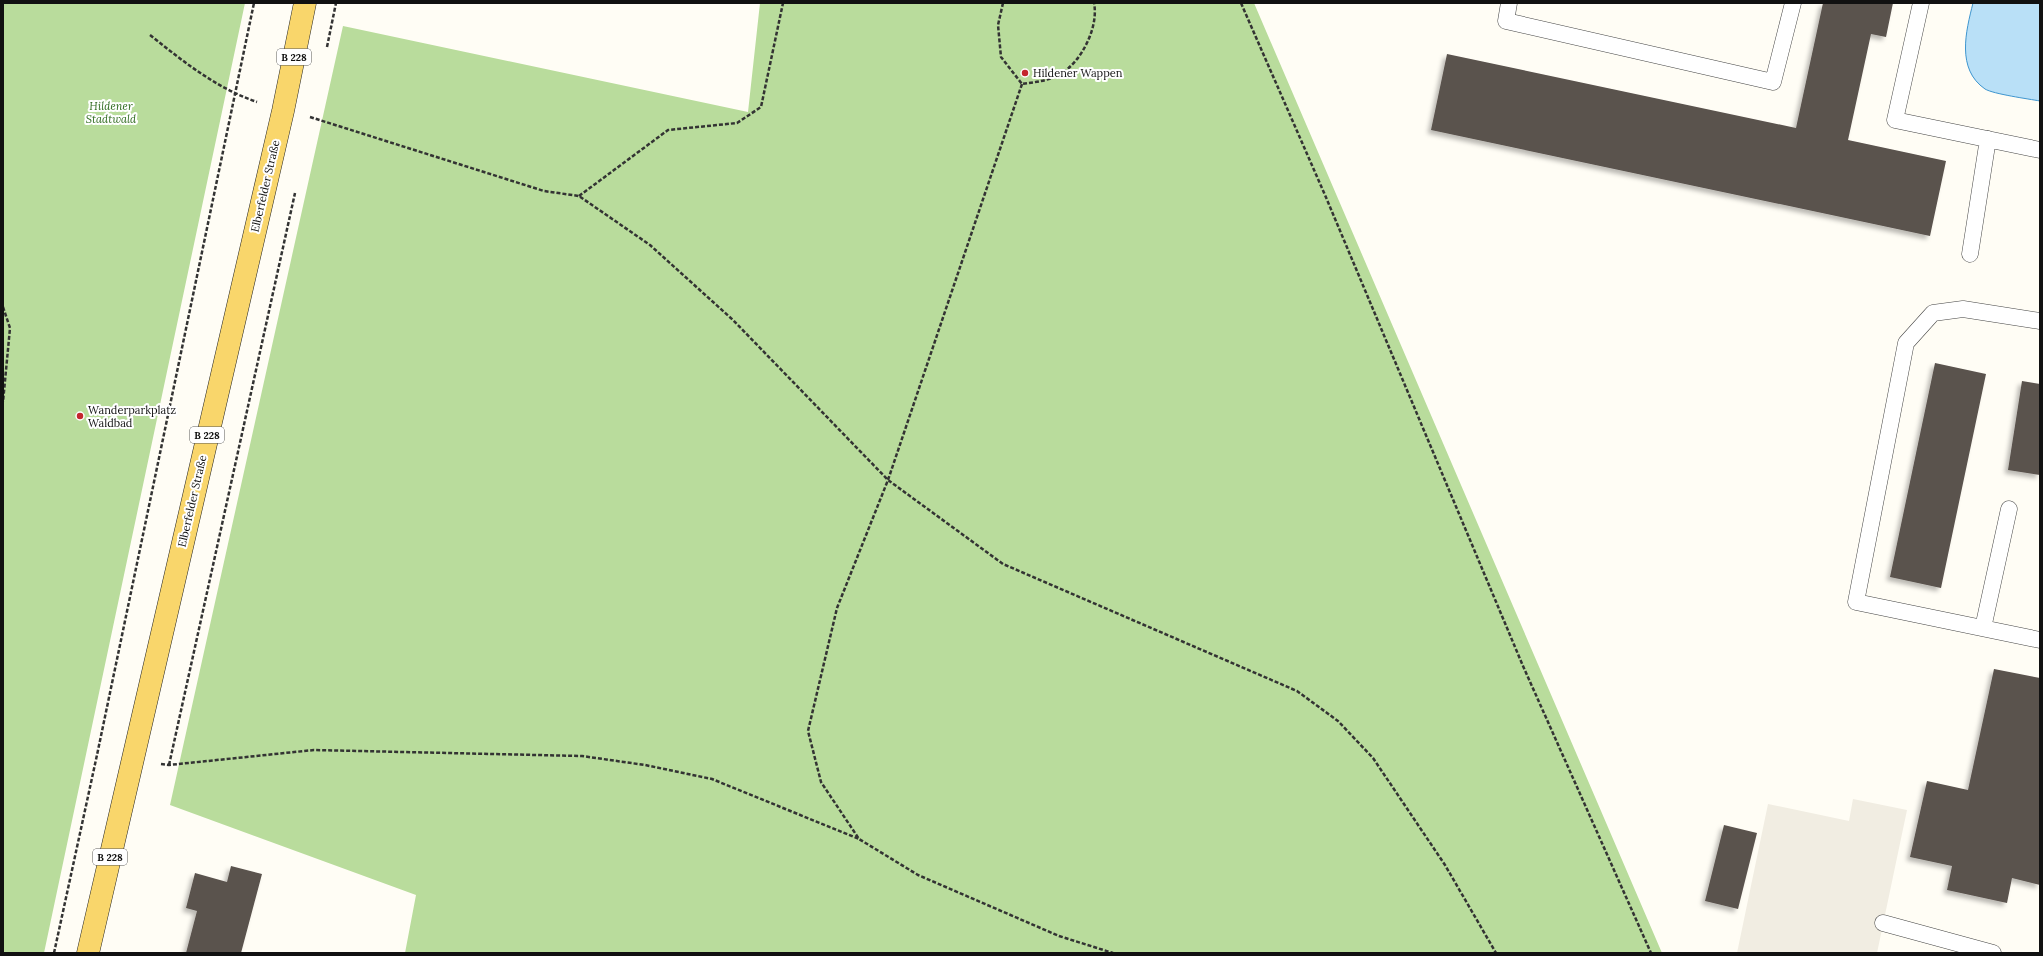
<svg xmlns="http://www.w3.org/2000/svg" width="2043" height="956" viewBox="0 0 2043 956" font-family="Lora,serif">
<style>
.forest{fill:#b9dc9c}
.plaza{fill:#f1ede2}
.water{fill:#b9e0f7;stroke:#3f96cf}
.building{fill:#5a524d;filter:url(#shadow)}
.lines{fill:none;stroke-linecap:round;stroke-linejoin:round}
.service-casing{stroke:#444;stroke-width:17}
.primary-casing{stroke:#222;stroke-width:23}
.path{stroke:#333;stroke-width:2.5;stroke-dasharray:4 2;stroke-linecap:butt}
.service{stroke:#fff;stroke-width:16}
.primary{stroke:#f9d66b;stroke-width:22}
.poi-dot{fill:#c4262e;stroke:#fff;stroke-width:1.5}
.labels{text-anchor:middle;stroke-width:4;stroke-linejoin:round;paint-order:stroke}
.shield{fill:#fff;stroke:#585858;stroke-width:1}
.shield-label{font-size:10px;font-weight:bold;fill:#111}
.poi-label{font-size:11px;fill:#111;stroke:#fff;text-anchor:start}
.park-label{font-size:11px;font-style:italic;fill:#2f6b1f;stroke:#fff}
.street-label{font-size:11px;fill:#111;stroke:#fff}
</style>
<defs>
<filter id="shadow"><feDropShadow dx="-3.5" dy="3.5" stdDeviation="2" flood-color="#0004"/></filter>
</defs>
<rect width="100%" height="100%" fill="#fffdf5"/>
<path class="forest" d="M3,3h242l-201,950h-41z
M760,3h494l408,950h-1257l11,-58 -246,-90 173,-779 405,86z"/>
<path class="plaza" d="M1853,799l54,11 -30,143h-140l31,-149 81,17z"/>
<path class="water" d="M1973,3h67v98c-11,-2 -47,-7 -55,-12 -29,-20 -19,-58 -12,-86z"/>
<path class="building" d="M1823,3h70l-7,34 -15,-3 -23,106 98,21 -16,75 -499,-106 16,-76 349,74z
M1935,363l51,11 -45,214 -51,-11z
M2022,381l18,3v91l-32,-5z
M1994,669l46,9v207l-28,-7 -5,25 -60,-13 5,-24 -42,-9 17,-76 41,9z
M1724,825l33,8 -19,76 -33,-8z
M231,866l31,8 -21,79h-55l11,-42 -11,-3 9,-35 32,9z"/>
<g class="lines">
<g class="service-casing">
<path id="service" d="M1509,3l-3,18 267,61 20,-79
M1921,3l-26,117 145,30
M1970,254l18,-115
M2040,321l-77,-12 -30,4 -27,30 -50,259 184,38
M1983,628l26,-119
M1883,923l110,30"/>
</g>
<g class="primary-casing">
<path id="primary" d="M88,953l195,-842 22,-108"/>
</g>
<path class="path" d="M1003,3l-5,22 3,32 21,27c13,-2 27,-3 38,-10 21,-11 39,-47 34,-71
M1241,3l84,192 198,471 128,287
M150,35c34,27 66,53 107,67
M327,47l9,-44
M1022,84l-134,396 -51,128 -29,123 13,51 38,57 59,36 141,61 54,17
M310,117l234,74 35,5 71,49 83,75 155,160 115,84 294,127 41,30 35,37 72,107 51,88
M579,196l89,-66 69,-7 24,-16 22,-104
M3,307l7,21 -7,74
M161,764l8,1 145,-15 268,6 63,9 67,14 147,60
M169,765l126,-572
M54,953l43,-198 157,-752"/>
<use href="#service" class="service"/>
<use href="#primary" class="primary"/>
</g>
<g class="poi-dot">
<circle cx="1025" cy="73" r="4"/>
<circle cx="80" cy="416" r="4"/>
</g>
<g class="labels">
<g class="shield">
<rect x="277" y="49" width="34" height="16" rx="3"/>
<rect x="190" y="427" width="34" height="16" rx="3"/>
<rect x="93" y="849" width="34" height="16" rx="3"/>
</g>
<g class="shield-label">
<text x="294" y="61">B 228</text>
<text x="207" y="439">B 228</text>
<text x="110" y="861">B 228</text>
</g>
<g class="poi-label">
<text x="1033" y="77">Hildener Wappen</text>
<text x="88" y="414">Wanderparkplatz<tspan x="88" dy="13">Waldbad</tspan></text>
</g>
<g class="park-label">
<text x="111" y="110">Hildener<tspan x="111" dy="13">Stadtwald</tspan></text>
</g>
<g class="street-label">
<text transform="translate(265 186) rotate(-77)" y="4">Elberfelder Straße</text>
<text transform="translate(192 501) rotate(-77)" y="4">Elberfelder Straße</text>
</g>
</g>
<rect width="2043" height="956" fill="none" stroke="#111111" stroke-width="8"/>
</svg>
